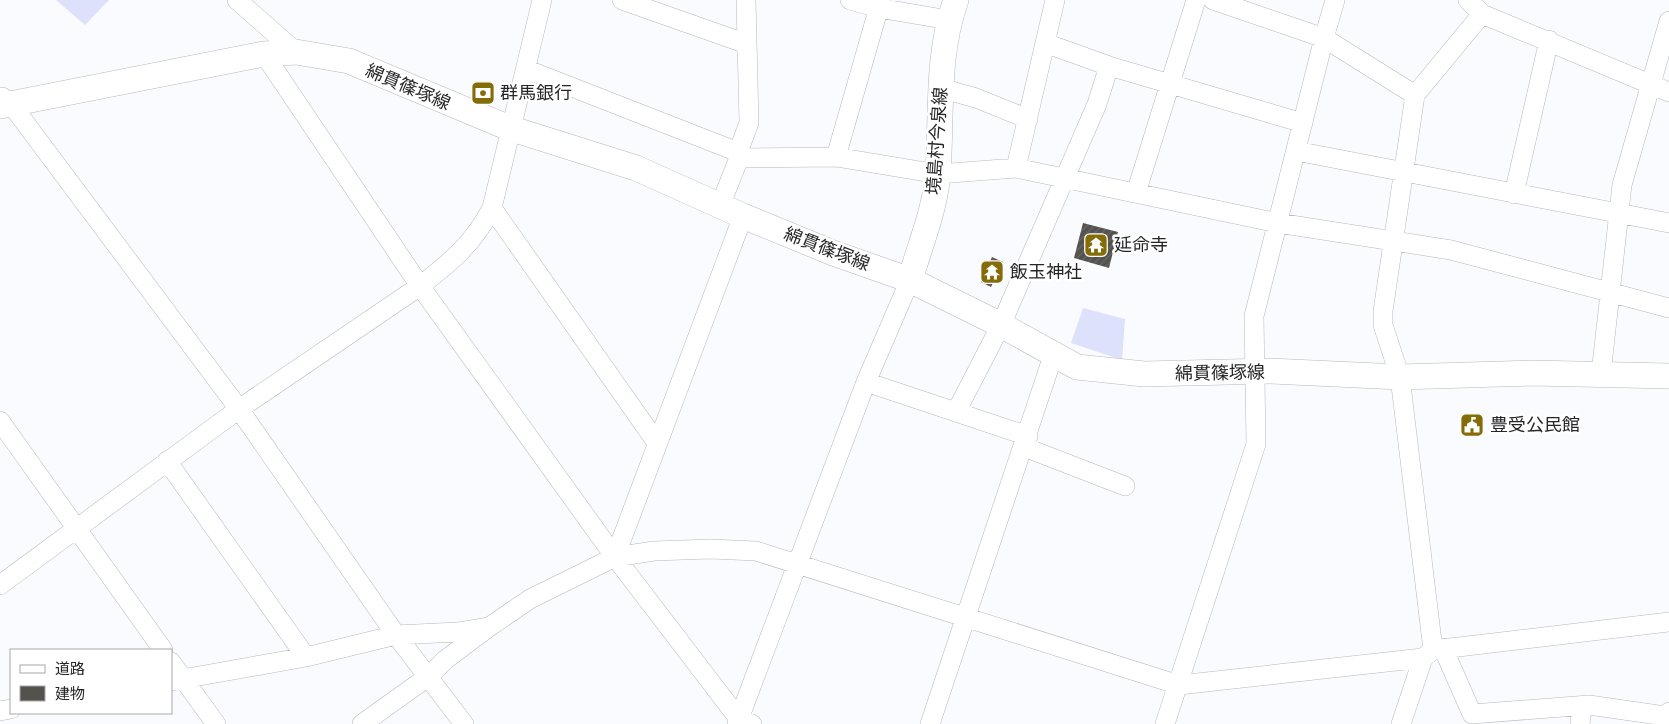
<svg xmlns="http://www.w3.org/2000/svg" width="1669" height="724" viewBox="0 0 1669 724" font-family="'Alegreya Sans','Noto Sans JP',sans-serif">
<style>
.green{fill:#dde1fb}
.building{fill:url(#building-hatch)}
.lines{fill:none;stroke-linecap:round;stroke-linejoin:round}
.minor-casing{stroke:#b7b8bc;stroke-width:20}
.major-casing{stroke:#b7b8bc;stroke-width:26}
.minor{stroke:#fff;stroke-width:19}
.major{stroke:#fff;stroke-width:25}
.labels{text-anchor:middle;stroke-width:5;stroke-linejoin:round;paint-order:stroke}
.street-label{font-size:18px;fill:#262628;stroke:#fff}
.poi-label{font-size:18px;fill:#262628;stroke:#fff;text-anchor:start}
</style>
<defs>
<pattern id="building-hatch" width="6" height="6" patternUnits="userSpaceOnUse" patternTransform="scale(1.25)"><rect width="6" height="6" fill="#53524e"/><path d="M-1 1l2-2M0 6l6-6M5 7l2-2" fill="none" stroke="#686864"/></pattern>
</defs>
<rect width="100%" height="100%" fill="#fafbff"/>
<path class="green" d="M56,0h53l-24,25z
M1083,308l42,11 -3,41 -51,-17z"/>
<path class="building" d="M1083,223l35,9 -9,36 -35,-10z
M992,257l11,5 -12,25 -10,-5z"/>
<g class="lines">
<g class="minor-casing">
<path id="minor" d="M237,0l59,52
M622,0l125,44
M850,0l28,8 71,12
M1213,0l111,38 91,57 -32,216v14l17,52 33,273
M1468,0l14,14 187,78
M1045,43l64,23 194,57
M264,54l156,232 195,271 124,162 13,5
M528,70l210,82
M940,88l36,10 52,21
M1415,95l67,-81
M2,97l9,7 228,305 157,226 68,89
M1296,151l373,72
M836,157l45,-157
M739,158l97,-1 102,17 78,-6 262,55 173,27 218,58
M1016,168l39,-168
M1136,193l60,-193
M1514,194l35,-154
M720,206l19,-48 -1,-6 11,-29 -3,-123
M492,208l165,235
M1601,374l21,-189 47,-164
M866,382l162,54
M956,412l45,-87 96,-221 12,-38
M0,421l163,229
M1024,447l101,39
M167,461l139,196
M615,557l128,-341
M0,585l239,-176 181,-123c32,-25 52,-41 72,-78l50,-208
M1443,648l29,66 117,-9 76,11 4,-4
M171,662l45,62
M171,681l135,-24 90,-22 62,-3 30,-5
M0,711l11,-2
M362,724l67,-48 16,-16 44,-33 41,-28 85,-42 39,-6 57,-2 45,2 423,134 244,-27
M737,724l129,-342 44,-102
M930,724l123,-368
M1165,724l91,-280 -2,-128 70,-278 11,-38
M1401,724l22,-66 10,-8 236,-28
M1580,724l2,-18"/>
</g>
<g class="major-casing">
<path id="major" d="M0,106l264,-52 32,-2 53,9 160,67 127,40 107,48 90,37 77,27 91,45 76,42 67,7 126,-3 130,6 132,-4 137,3
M910,280c10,-35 25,-70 28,-107 4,-58 -2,-117 18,-173"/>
</g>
<use href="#minor" class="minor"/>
<use href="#major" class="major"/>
</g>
<defs>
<g id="bank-square" transform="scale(1.25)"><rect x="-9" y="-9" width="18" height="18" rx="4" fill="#846d09" stroke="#fff"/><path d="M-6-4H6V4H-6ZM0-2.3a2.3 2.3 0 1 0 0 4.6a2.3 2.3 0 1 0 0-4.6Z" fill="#fff"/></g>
<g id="temple-square" transform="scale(1.25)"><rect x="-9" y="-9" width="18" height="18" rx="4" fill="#846d09" stroke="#fff"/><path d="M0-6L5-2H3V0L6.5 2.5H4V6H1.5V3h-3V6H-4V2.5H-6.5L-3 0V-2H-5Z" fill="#fff"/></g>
<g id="civic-square" transform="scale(1.25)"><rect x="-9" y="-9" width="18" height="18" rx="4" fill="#846d09" stroke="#fff"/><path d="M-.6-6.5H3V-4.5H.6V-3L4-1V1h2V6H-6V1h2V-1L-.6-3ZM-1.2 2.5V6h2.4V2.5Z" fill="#fff"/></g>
</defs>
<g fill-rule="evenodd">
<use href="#bank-square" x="483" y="93"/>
<use href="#temple-square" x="1096" y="245"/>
<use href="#temple-square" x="992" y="272"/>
<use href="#civic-square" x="1472" y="425"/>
</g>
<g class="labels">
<g class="street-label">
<text transform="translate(408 87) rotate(23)" y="6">綿貫篠塚線</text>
<text transform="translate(937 141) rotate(-86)" y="6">境島村今泉線</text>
<text transform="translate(827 249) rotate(21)" y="6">綿貫篠塚線</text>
<text transform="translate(1220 373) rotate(-1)" y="6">綿貫篠塚線</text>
</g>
<g class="poi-label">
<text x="500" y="99">群馬銀行</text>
<text x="1114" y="251">延命寺</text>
<text x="1010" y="278">飯玉神社</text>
<text x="1490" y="431">豊受公民館</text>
</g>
</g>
<rect x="10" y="649" width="162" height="65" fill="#ffffff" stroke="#a8a8a9"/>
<rect x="20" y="665" width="25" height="8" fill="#ffffff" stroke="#a8a8a9"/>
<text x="55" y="674" font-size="15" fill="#262628">道路</text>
<rect x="20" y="686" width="25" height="15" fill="#53524e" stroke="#a8a8a9"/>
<text x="55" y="699" font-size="15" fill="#262628">建物</text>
</svg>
